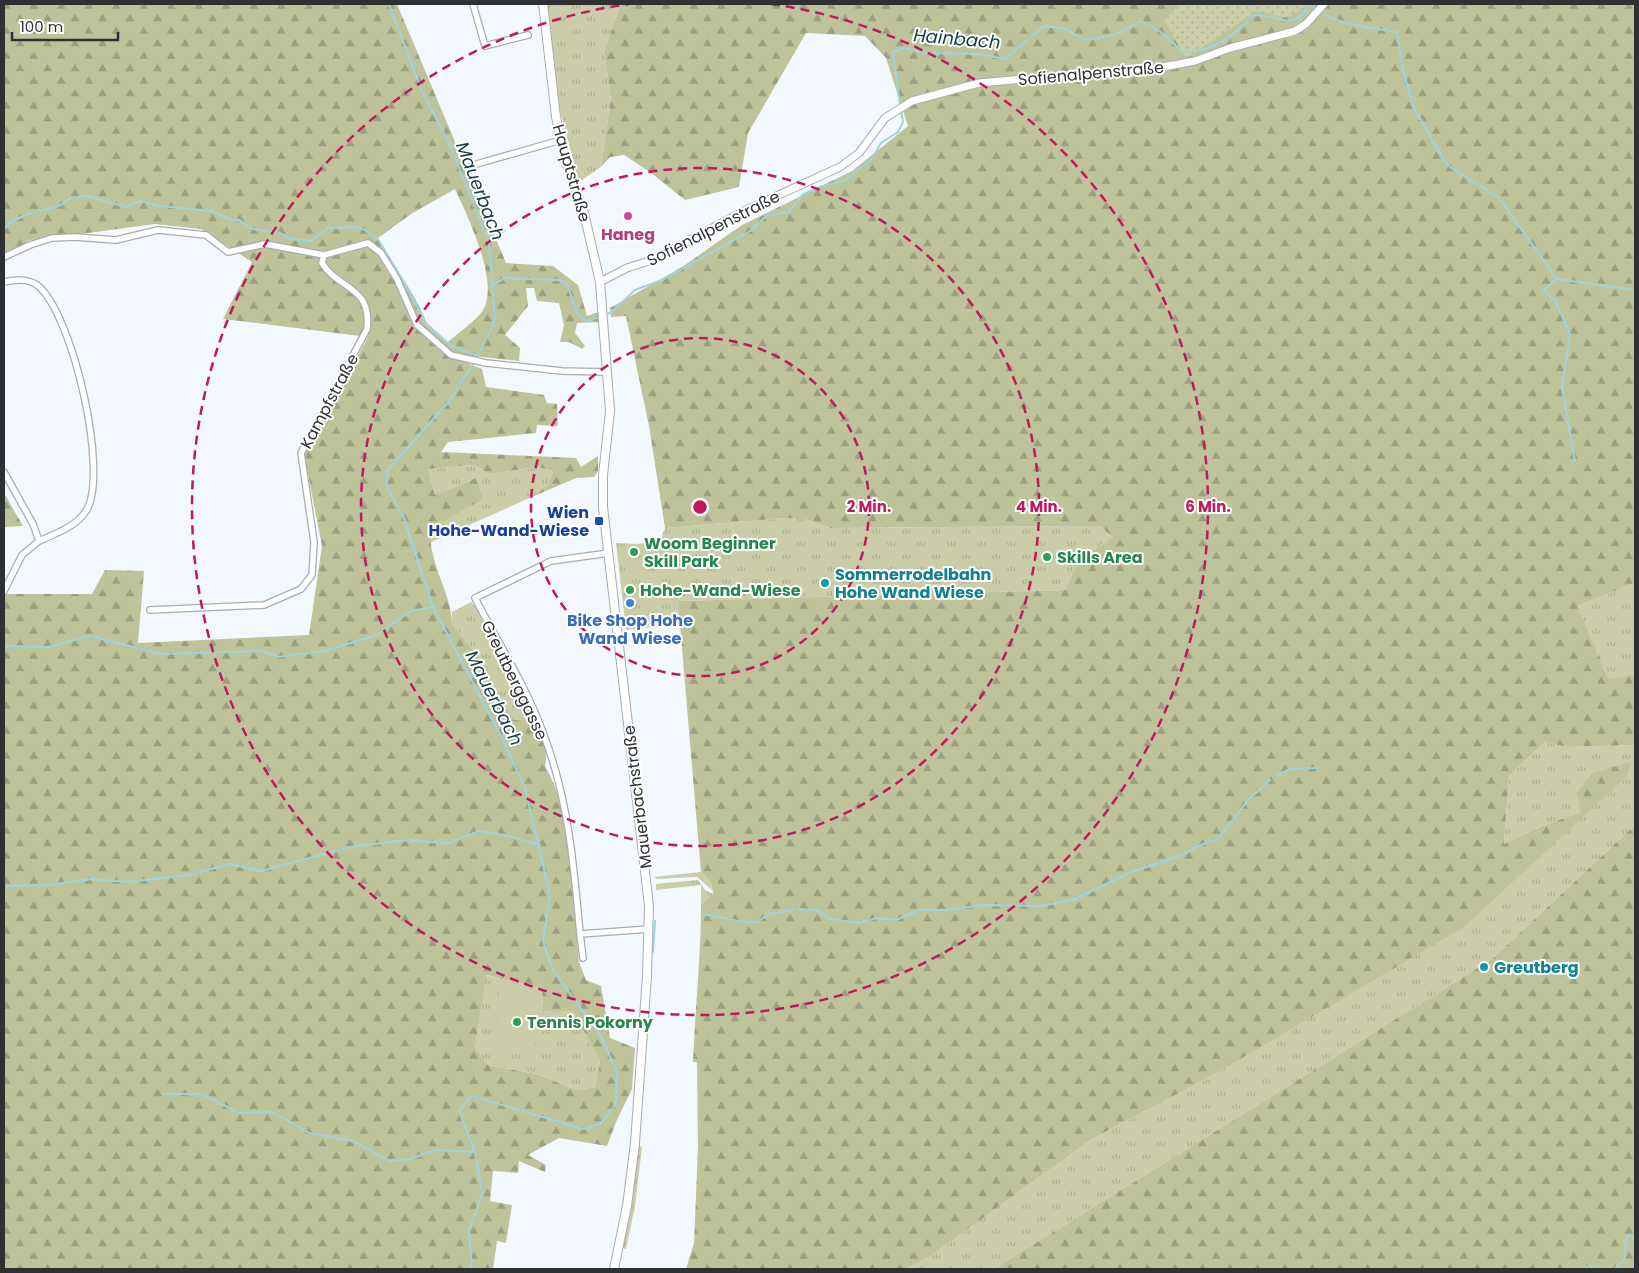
<svg xmlns="http://www.w3.org/2000/svg" width="1639" height="1273" viewBox="0 0 1639 1273" font-family="Poppins,sans-serif">
<style>
.grass{fill:url(#grass-tufts)}
.forest{fill:url(#forest-firs);fill-rule:evenodd}
.park{fill:#cacda8}
.garden{fill:url(#garden-dots)}
.lines{fill:none;stroke-linecap:round;stroke-linejoin:round}
.stream{stroke:#a0d3e0;stroke-width:2}
.minor-casing{stroke:#a8acb2;stroke-width:8}
.tertiary-casing{stroke:#a8acb2;stroke-width:9}
.secondary-casing{stroke:#a8acb2;stroke-width:10}
.minor{stroke:#fff;stroke-width:5.5}
.tertiary{stroke:#fff;stroke-width:7}
.secondary{stroke:#fff;stroke-width:8}
.ring{fill:none;stroke:#c2185b;stroke-width:2.5;stroke-dasharray:9 6}
.hotel-dot{fill:#d1479c;stroke:#fff;stroke-width:2}
.transit-dot{fill:#1a4fb4;stroke:#fff;stroke-width:2}
.leisure-dot{fill:#2e9e5b;stroke:#fff;stroke-width:2}
.culture-dot{fill:#0f9aa8;stroke:#fff;stroke-width:2}
.shop-dot{fill:#3f7fe0;stroke:#fff;stroke-width:2}
.labels{text-anchor:middle;stroke-width:4;stroke-linejoin:round;paint-order:stroke}
.street-label{font-size:16px;fill:#2e3033;stroke:#fff}
.hotel-label{font-size:16px;font-weight:bold;fill:#b23c85;stroke:#fff}
.transit-label{font-size:16px;font-weight:bold;fill:#164399;stroke:#fff;text-anchor:end}
.leisure-label{font-size:16px;font-weight:bold;fill:#27864d;stroke:#fff;text-anchor:start}
.culture-label{font-size:16px;font-weight:bold;fill:#0d838f;stroke:#fff;text-anchor:start}
.shop-label{font-size:16px;font-weight:bold;fill:#366cbe;stroke:#fff}
.water-label{font-size:18px;font-style:italic;fill:#103e48;stroke:#fff}
.centre{fill:#c2185b;stroke:#fff;stroke-width:2.5}
.ring-label{font-size:15px;text-anchor:middle;font-weight:bold;fill:#c2185b;stroke:#fff;stroke-width:4;stroke-linejoin:round;paint-order:stroke}
</style>
<defs>
<pattern id="grass-tufts" width="24" height="20" patternUnits="userSpaceOnUse" patternTransform="scale(1.25)"><rect width="24" height="20" fill="#cacda8"/><path d="M3 7l-1-3M5 7V3M7 7l1-3M15 17l-1-3M17 17v-4M19 17l1-3" fill="none" stroke="#aeb091"/></pattern>
<pattern id="forest-firs" width="22" height="20" patternUnits="userSpaceOnUse" patternTransform="scale(1.25)"><rect width="22" height="20" fill="#bfc39a"/><path d="M5 1l3.5 6h-7zM16 11l3.5 6h-7z" fill="#9c9f7e"/></pattern>
<pattern id="garden-dots" width="8" height="8" patternUnits="userSpaceOnUse" patternTransform="scale(1.25)"><rect width="8" height="8" fill="#cacda8"/><path d="M2 2h.1M6 6h.1" fill="none" stroke="#aeb091" stroke-width="1.8" stroke-linecap="round"/></pattern>
</defs>
<rect width="100%" height="100%" fill="#f3f8fe"/>
<path class="grass" d="M547,4h70l2,5 -15,43 7,46 -10,69 -22,15 -21,-79z
M475,465l14,9 49,-7 15,4 -4,13 -24,16 -96,43 2,-16 45,-49 -41,17 -7,-26z
M785,518h17l28,10 270,-2 12,11 -34,24 -13,29 -387,11 2,23 -54,6 -10,-87 22,1 22,-4 5,-12z
M1635,583v91l-27,6 -30,-74z
M471,602l5,5 64,122 -10,-9 -17,1 -31,-61 -30,-36v-12z
M1545,742l22,5 68,-2v80l-143,134 -498,310h-87l25,-14 160,-116 123,-65 95,-58 271,-204 -39,14 -38,18 5,-68z
M701,872l10,11 1,7 -15,-13 -40,2 -3,-2z
M698,880l7,10 8,4 -12,10v-19l-45,5v-6z
M485,975l57,14 1,22h30l27,50 -3,26 -20,3 -41,-16 -48,-9 -13,-17z
M639,1146l3,1 -7,59 -9,43 -4,-1 10,-49z"/>
<path class="forest" d="M4,4h393l109,259 47,3 25,19 9,31 11,-4 1,10 -22,1 -2,10 10,13 -3,3 -13,-7h-9l4,-17 -5,-22 -22,-2 -3,-13h-8l2,18 -23,29 15,13 -1,13 -46,-5 -4,8 13,5 4,18 58,8 3,8 10,1 1,22 -21,-1 -1,8 -88,9 -7,10 135,6 5,9 17,-11v15l-4,6 -18,1 -51,22 24,-16 4,-13 -15,-4 -49,7 -14,-9 -47,4 7,26 41,-17 7,21 -52,29c-4,35 21,64 21,96l30,36 31,60h17c13,12 19,28 15,46 31,53 29,135 34,196l7,18 15,6 9,52 25,10 -3,41 -16,33 -9,24 -48,-8 -31,17 18,10 -1,7 -26,-11 -1,12 -25,-2 -3,30 22,4 -6,38 -9,-2 -4,28h-489v-675h88l13,-24 39,1 -6,72 171,-8 13,-89 -18,-92 64,-117 -145,-18 29,-57 -51,-33 -46,-5 -127,17 -24,18zM455,189c12,26 45,93 28,121 -6,10 -26,24 -35,32l-21,-19 -12,-25 -37,-60 33,-24zM486,975l56,14 1,22h30l27,50 -4,26 -19,3 -41,-16 -48,-9 -13,-17z
M617,4h563l-15,17 59,11 33,-22 30,7 21,-13h327v579l-57,23 30,73 27,-5v71l-68,2 -22,-5 -36,34 -5,68 38,-18 39,-14 -4,-19 15,-20 39,-11 -4,14 -163,151 -249,147 -123,65 -160,116 -25,14h-221l8,-26 4,-96 -1,-85h-4c2,-53 8,-105 8,-158l12,-10 -2,-11 -10,-11 -23,-271 387,-11 13,-29 34,-24 -12,-11 -270,2 -28,-10h-17l-120,10 -16,-102 -23,-110 -15,1 -1,-9 72,-41 60,-42 110,-54 56,-45 -22,-68 -21,-22 -59,-3 -58,100 -9,54 -54,13 -35,-28 -26,-17 -14,2 -9,10 10,-69 -7,-46 15,-43z
M4,493l19,33 -19,1z
M1635,825v444h-641l498,-310z"/>
<path class="park" d="M499,989l39,2 -4,64 -38,-2z"/>
<path class="garden" d="M1180,4h128l-21,14 -31,-7 -70,48 -21,-38z"/>
<g class="lines">
<path class="stream" d="M389,4l33,87 28,54 39,98 6,77 -17,36 -27,43 -64,72 -1,14 18,33 29,89 69,131 23,50 25,107 -7,46 10,29 47,65 17,37 -1,32 -16,20 -17,5 -111,-33 -13,15 16,41 7,43 -13,35 3,39
M1310,4l6,5
M1320,12c12,11 60,17 77,20l6,38 11,38 33,57 52,33 58,81 -14,12 12,9 15,34 -8,53 13,75
M900,105l-7,-53 11,-4 22,5 54,1 25,5 39,-33 19,2 22,12 30,-5 26,-14 23,13 18,18c28,1 53,-17 72,-37 22,-2 41,20 55,-11
M4,230l4,-6 17,-9 36,-10 9,-7 17,-2 39,11 15,-6 19,5 51,5 21,9h8c9,12 24,10 37,12 5,1 9,5 14,7 7,1 14,1 20,2l17,-13 29,-1 8,3 14,11 34,57 12,25 26,23 27,10
M1557,279l78,11
M491,287l13,-9 54,2 9,4 10,29 10,8 13,-4
M604,315l8,-3 23,-22 27,-10 90,-50 14,-14 23,-4 13,-17 18,-8 25,-7 26,-20 10,-17 17,-11 5,-10 -2,-12
M4,646l44,1 42,-11 71,18 102,-3 15,6 47,-6 52,-16 34,-24 22,-4
M1277,776l13,-7 28,-1
M4,886l46,-1 41,-6 37,3 60,-7 42,-11 31,7 89,-24 57,-7 42,3 30,-12 30,5 31,9
M799,909l20,2 12,8 28,4 18,-5 19,2 23,-10h27l38,-5 56,1 33,-6 56,-27 55,-19 12,-7 23,-9 29,-38 22,-20
M703,914l40,8h14l12,-8 24,-4
M653,952l2,-31
M164,1094h38l37,19 33,-1 37,21 44,8 36,20 18,-1 29,-10 39,2
M1584,1269l5,-3 8,3
M1614,1269l11,-10 1,-22 3,-2 6,4"/>
<g class="minor-casing">
<path id="minor" d="M473,4l12,42 43,-11
M467,169l6,-4 88,-25
M4,257l26,-12 22,-7 23,-1 41,3 42,-10 48,5 22,17 37,-8 59,11 44,-12 13,10 16,26 20,46 34,30 35,8 76,8 44,1
M4,282c11,-2 23,-4 33,3 35,26 73,189 49,226 -9,15 -31,23 -47,30l-6,-17 -29,-52
M609,553l-58,8 -76,37c22,43 50,86 67,132 26,66 32,135 38,204l69,-5
M4,591l18,-36 17,-14
M150,610l114,-5 37,-16 11,-14 2,-33 -13,-89 66,-124c5,-44 -29,-39 -45,-66l2,-8
M580,934l3,24"/>
</g>
<g class="tertiary-casing">
<path id="tertiary" d="M600,282l27,-14 25,-8 98,-52 90,-41 19,-14 26,-35 27,-17 67,-18 99,-9 53,-1 64,-12 35,-13 65,-17 11,-7 18,-20"/>
</g>
<g class="secondary-casing">
<path id="secondary" d="M543,4l13,113 10,45 18,51 16,69 10,129 -7,64v32l46,399 -2,70 -12,167 -8,63 -13,63"/>
</g>
<use href="#minor" class="minor"/>
<use href="#tertiary" class="tertiary"/>
<use href="#secondary" class="secondary"/>
</g>
<g class="ring">
<circle cx="700" cy="507" r="169"/>
<circle cx="700" cy="507" r="339"/>
<path d="M771 4A508 508 0 1 1 629 4"/>
</g>
<circle class="hotel-dot" cx="628" cy="216" r="5"/>
<rect class="transit-dot" x="594" y="516" width="10" height="10" rx="2.5"/>
<g class="leisure-dot">
<circle cx="634" cy="552" r="5"/>
<circle cx="1047" cy="557" r="5"/>
<circle cx="630" cy="590" r="5"/>
<circle cx="517" cy="1022" r="5"/>
</g>
<g class="culture-dot">
<circle cx="825" cy="583" r="5"/>
<circle cx="1484" cy="967" r="5"/>
</g>
<circle class="shop-dot" cx="630" cy="603" r="5"/>
<g class="labels">
<g class="street-label">
<text transform="translate(1091 73) rotate(-5)" y="6">Sofienalpenstraße</text>
<text transform="translate(572 173) rotate(74)" y="6">Hauptstraße</text>
<text transform="translate(713 228) rotate(-27)" y="6">Sofienalpenstraße</text>
<text transform="translate(329 401) rotate(-62)" y="6">Kampfstraße</text>
<text transform="translate(515 680) rotate(64)" y="6">Greutberggasse</text>
<text transform="translate(637 797) rotate(-97)" y="6">Mauerbachstraße</text>
</g>
<g class="hotel-label">
<text x="628" y="240">Haneg</text>
</g>
<g class="transit-label">
<text x="589" y="518">Wien<tspan x="589" dy="18">Hohe-Wand-Wiese</tspan></text>
</g>
<g class="leisure-label">
<text x="644" y="549">Woom Beginner<tspan x="644" dy="18">Skill Park</tspan></text>
<text x="1057" y="563">Skills Area</text>
<text x="640" y="596">Hohe-Wand-Wiese</text>
<text x="527" y="1028">Tennis Pokorny</text>
</g>
<g class="culture-label">
<text x="835" y="580">Sommerrodelbahn<tspan x="835" dy="18">Hohe Wand Wiese</tspan></text>
<text x="1494" y="973">Greutberg</text>
</g>
<g class="shop-label">
<text x="630" y="626">Bike Shop Hohe<tspan x="630" dy="18">Wand Wiese</tspan></text>
</g>
<g class="water-label">
<text transform="translate(957 39) rotate(5)" y="6">Hainbach</text>
<text transform="translate(480 191) rotate(69)" y="6">Mauerbach</text>
<text transform="translate(494 698) rotate(63)" y="6">Mauerbach</text>
</g>
</g>
<circle cx="700" cy="507" r="8" class="centre"/>
<g class="ring-label">
<text x="869" y="512">2 Min.</text>
<text x="1039" y="512">4 Min.</text>
<text x="1208" y="512">6 Min.</text>
</g>
<rect width="1639" height="1273" fill="none" stroke="#2e3033" stroke-width="10"/>
<path d="M12 32v8h106v-8" fill="none" stroke="#2e3033" stroke-width="2.5"/>
<text x="20" y="32" font-size="15" fill="#2e3033" stroke="#ffffff" stroke-width="4" paint-order="stroke">100 m</text>
</svg>
